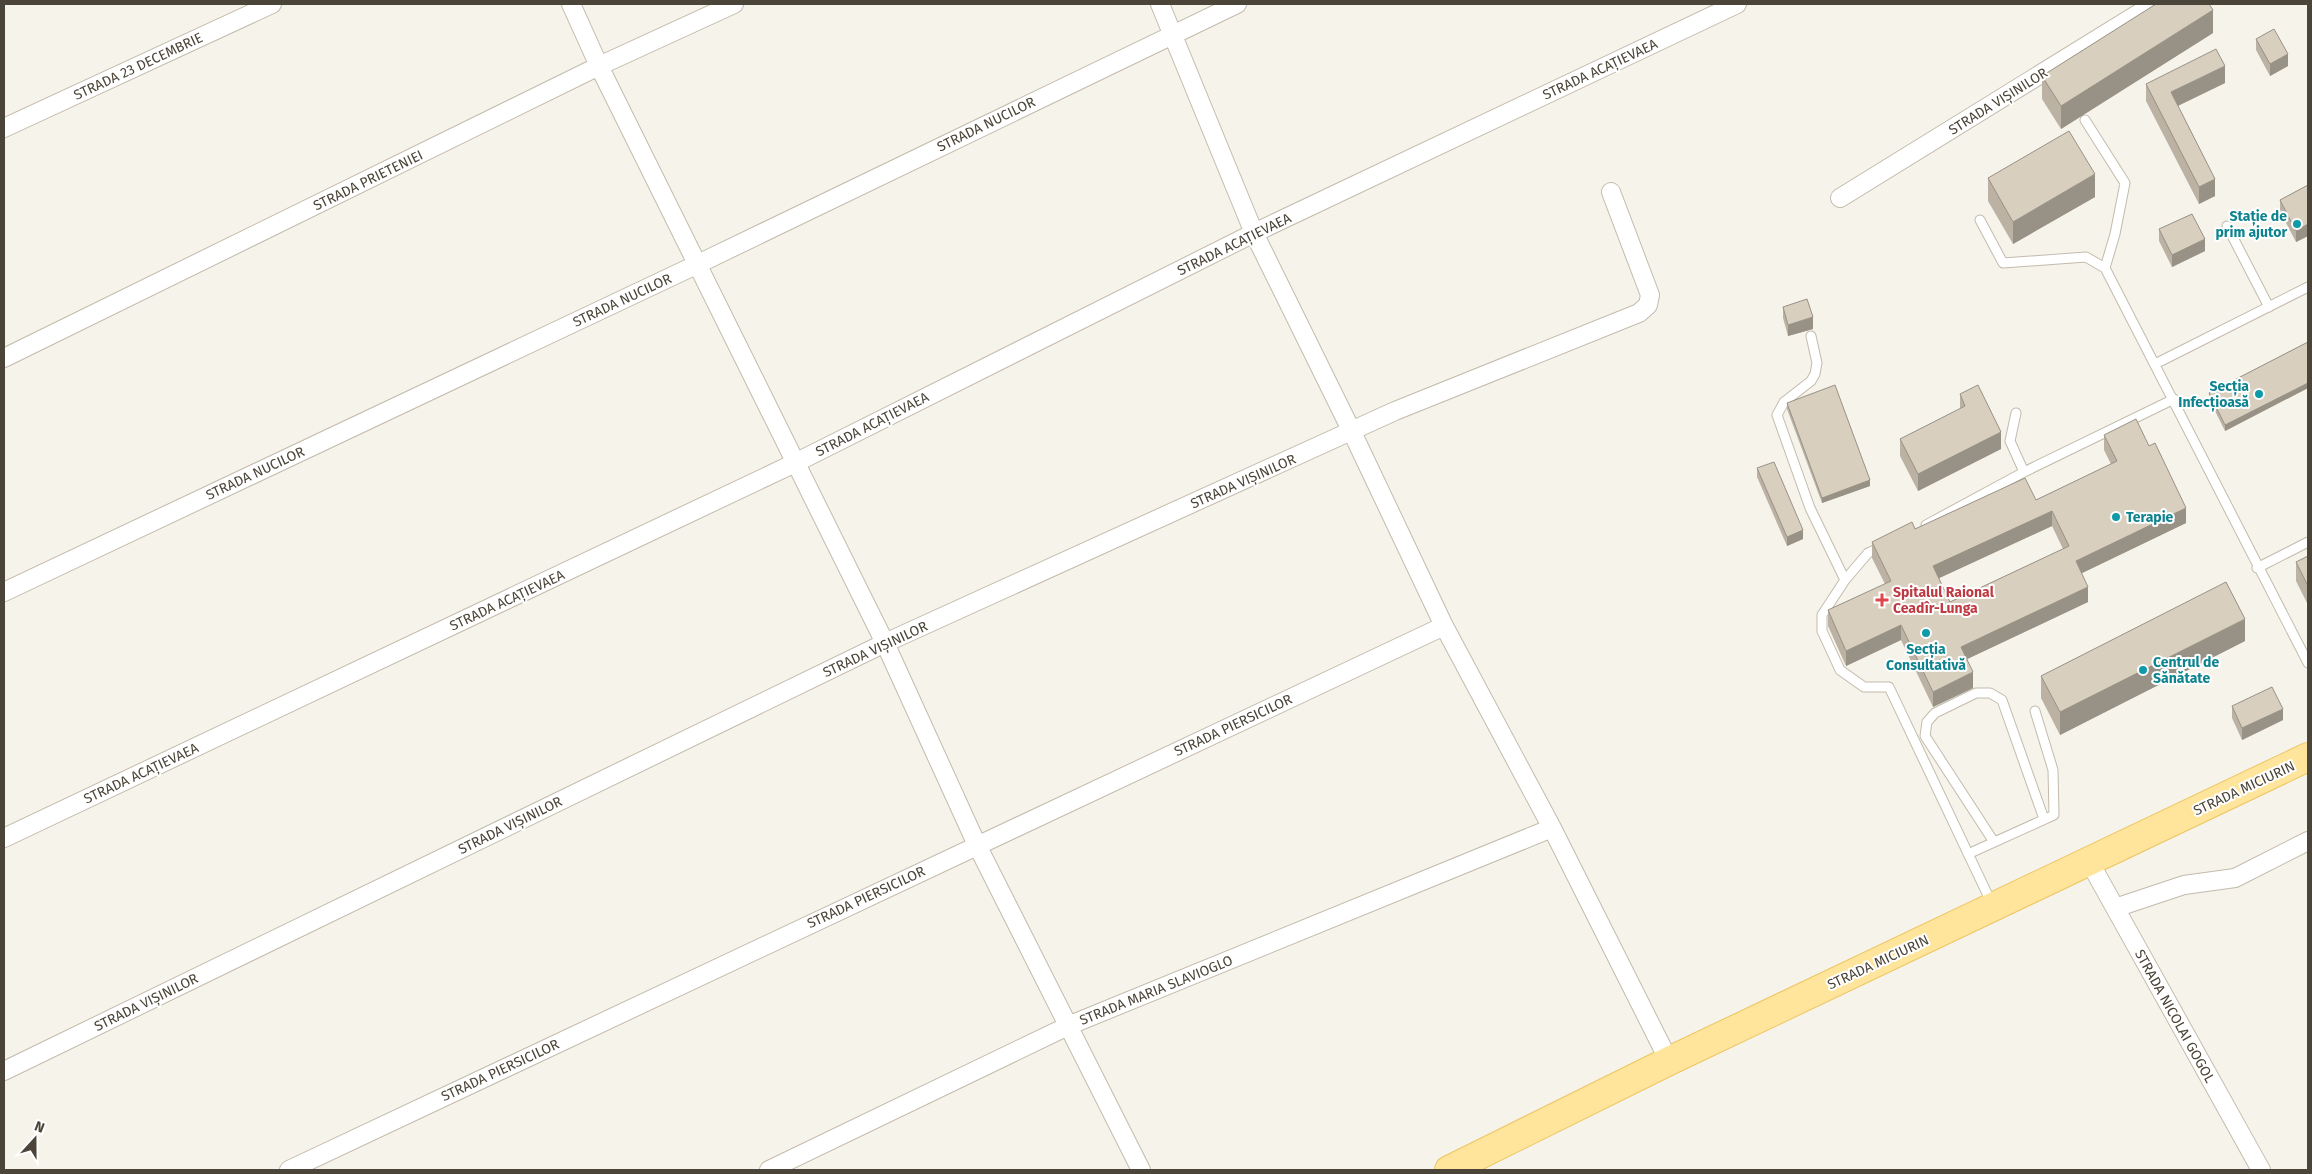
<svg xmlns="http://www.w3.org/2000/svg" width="2312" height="1174" viewBox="0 0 2312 1174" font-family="'Fira Sans',sans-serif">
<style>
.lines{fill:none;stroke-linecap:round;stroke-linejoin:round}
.lane-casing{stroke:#c3bbac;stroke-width:11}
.street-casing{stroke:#c3bbac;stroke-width:20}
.primary-casing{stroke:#edc662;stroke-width:30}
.lane{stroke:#fff;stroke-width:9}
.street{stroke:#fff;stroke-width:18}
.primary{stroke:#ffe49b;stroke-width:28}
.wall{fill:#bbb2a4;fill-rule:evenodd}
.shaded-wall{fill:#989186}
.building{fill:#d9cfbf;stroke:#989186;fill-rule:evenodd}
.culture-dot{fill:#0f9aa8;stroke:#fff;stroke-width:2}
.health-dot{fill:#e0444e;stroke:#fff;stroke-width:2}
.labels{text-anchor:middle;stroke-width:4;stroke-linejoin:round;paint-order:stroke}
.street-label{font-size:14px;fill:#4b4438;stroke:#fff}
.culture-label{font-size:14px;font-weight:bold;fill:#0d838f;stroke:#fff;text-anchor:end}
.health-label{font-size:14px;font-weight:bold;fill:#be3a42;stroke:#fff;text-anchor:start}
</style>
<rect width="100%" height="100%" fill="#f6f3eb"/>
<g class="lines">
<g class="lane-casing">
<path id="lane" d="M2085,120l40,63 -10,51 -10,34 203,395
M1980,220l23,43 83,-6 19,11
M2227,226l42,81
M1811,336l6,27 -2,11 -4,7 -27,21 -7,13 33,93 35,72 -23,35v16l18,39 24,17h25l103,217
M2155,364l153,-77
M2016,413l-6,28 14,31
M1926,525l98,-53 150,-73
M2257,568l51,-26
M1845,580l23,-27 13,-6
M1994,842l-69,-106 2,-14 8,-9 41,-20h14l12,7 42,119
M1968,854l86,-39 -1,-45 -18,-59"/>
</g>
<g class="street-casing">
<path id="street" d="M571,4l28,62 286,577 92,202 164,325
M1160,4l94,229 98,199 92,194 108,202 117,233
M4,128l268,-124
M1840,198l314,-194
M4,358l595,-292 135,-62
M4,592l694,-328 539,-260
M4,838l791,-375 459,-230 483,-229
M2089,861l172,309
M2115,908l69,-23 51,-7 73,-37
M4,1071l881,-428 510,-232 244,-98 9,-8 2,-10 -39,-103
M289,1170l1155,-544
M769,1170l301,-145 482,-197"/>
</g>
<g class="primary-casing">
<path id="primary" d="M1449,1170l220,-109 639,-304"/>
</g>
<use href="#lane" class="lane"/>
<use href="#street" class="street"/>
<use href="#primary" class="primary"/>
</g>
<path class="wall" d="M2213,33l-152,96 -19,-30v-23z
M2256,39l32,27 -18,10 -14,-26z
M2225,83l-47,23 37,90 -16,8 -53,-103v-17z
M1988,178l107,19 -82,47 -25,-43z
M2308,185v51l-12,6 -16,-31v-11z
M2159,229l46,22 -33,16 -13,-26z
M1783,307l30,22 -25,7 -5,-18z
M2308,342v46l-83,43 -16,-32v-6z
M1960,394l41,55 -83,42 -18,-35v-17l60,-30z
M1787,403l83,83 -48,17 -35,-94z
M2104,435l82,88 -104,50 6,29 -121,57 6,29 -40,19 -32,-67 -55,26 -18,-40v-16l57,-26 -13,-26v-16l43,-13 121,-29 75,-36 -7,-14zM2052,526l11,23 -113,53 -11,-24z
M1757,468l46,71 -16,7 -30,-69z
M2308,556v49l-12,-24v-19z
M2245,641l-185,94 -19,-37v-22z
M2232,706l51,14 -41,20 -10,-22z"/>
<path class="shaded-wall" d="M2213,10v23l-152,96v-23z
M2288,54v12l-18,10v-12z
M2225,66v17l-54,26v-17z
M2095,174v23l-82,47v-22z
M2215,179v17l-16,8v-17z
M2308,224v12l-12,6v-11z
M2205,239v12l-33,16v-12z
M1813,317v12l-25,7v-11z
M2308,383v5l-83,43v-6z
M2001,432v17l-83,42v-17z
M1870,480v6l-48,17v-5z
M2186,508v15l-110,53v-15z
M2052,511v15l-119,55v-15z
M1803,530v9l-16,7v-9z
M2088,587v15l-127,60v-15z
M2245,619v22l-185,94v-23z
M1901,625v15l-55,26v-15z
M1973,672v16l-40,19v-15z
M2283,709v11l-41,20v-12z"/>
<path class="building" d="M2156,4h53l4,6 -152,96 -19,-30z
M2274,29l14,25 -18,10 -14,-25z
M2216,49l9,17 -54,26 44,87 -16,8 -53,-103z
M2069,131l26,43 -82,48 -25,-44z
M2308,185v39l-12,7 -16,-31z
M2192,214l13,25 -33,16 -13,-26z
M1807,299l6,18 -25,8 -5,-18z
M2308,342v41l-83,42 -16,-32z
M1835,385l35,95 -48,18 -35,-95z
M1978,385l23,47 -83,42 -18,-35 65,-33 -5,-12z
M2136,419l13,27 6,-3 31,65 -110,53 12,26 -127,60 12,25 -40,20 -32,-67 -55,26 -18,-41 63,-29 -19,-39 40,-20 3,7 110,-51 11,22 81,-39 -13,-26zM2052,511l17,35 -119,56 -17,-36z
M1774,462l29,68 -16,7 -30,-69z
M2308,556v30l-12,-24z
M2226,582l19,37 -185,93 -19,-36z
M2272,687l11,22 -41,19 -10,-22z"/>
<g class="culture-dot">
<circle cx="2297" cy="224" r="5"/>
<circle cx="2259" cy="394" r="5"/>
<circle cx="2116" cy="517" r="5"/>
<circle cx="1926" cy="633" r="5"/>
<circle cx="2143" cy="670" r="5"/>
</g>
<path class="health-dot" d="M1879.5 592.5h5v5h5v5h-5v5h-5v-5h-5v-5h5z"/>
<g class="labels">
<g class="street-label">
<text transform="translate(138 66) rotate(-25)" y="5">STRADA 23 DECEMBRIE</text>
<text transform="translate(1600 69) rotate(-25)" y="5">STRADA ACAȚIEVAEA</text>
<text transform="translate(1998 101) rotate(-32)" y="5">STRADA VIȘINILOR</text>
<text transform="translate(986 124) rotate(-26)" y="5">STRADA NUCILOR</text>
<text transform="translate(368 180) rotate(-26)" y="5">STRADA PRIETENIEI</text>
<text transform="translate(1234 244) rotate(-26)" y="5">STRADA ACAȚIEVAEA</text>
<text transform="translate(622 300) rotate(-25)" y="5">STRADA NUCILOR</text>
<text transform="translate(872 424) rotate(-27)" y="5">STRADA ACAȚIEVAEA</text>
<text transform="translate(255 473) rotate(-25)" y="5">STRADA NUCILOR</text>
<text transform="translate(1243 481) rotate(-24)" y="5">STRADA VIȘINILOR</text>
<text transform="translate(507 600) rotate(-25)" y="5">STRADA ACAȚIEVAEA</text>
<text transform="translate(875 649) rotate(-25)" y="5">STRADA VIȘINILOR</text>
<text transform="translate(1233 725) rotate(-25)" y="5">STRADA PIERSICILOR</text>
<text transform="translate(141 773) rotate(-25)" y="5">STRADA ACAȚIEVAEA</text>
<text transform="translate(2244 788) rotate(-25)" y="5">STRADA MICIURIN</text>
<text transform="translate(510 825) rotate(-26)" y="5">STRADA VIȘINILOR</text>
<text transform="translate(866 897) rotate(-25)" y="5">STRADA PIERSICILOR</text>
<text transform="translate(1878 962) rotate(-25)" y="5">STRADA MICIURIN</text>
<text transform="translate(1156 990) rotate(-22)" y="5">STRADA MARIA SLAVIOGLO</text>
<text transform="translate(146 1002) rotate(-26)" y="5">STRADA VIȘINILOR</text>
<text transform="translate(2175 1016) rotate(61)" y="5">STRADA NICOLAI GOGOL</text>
<text transform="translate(500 1070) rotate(-25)" y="5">STRADA PIERSICILOR</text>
</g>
<g class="culture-label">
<text x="2287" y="221">Stație de<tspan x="2287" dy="16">prim ajutor</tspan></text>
<text x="2249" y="391">Secția<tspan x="2249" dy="16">Infecțioasă</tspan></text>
<text x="2126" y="522" text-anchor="start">Terapie</text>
<text x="1926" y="654" text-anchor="middle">Secția<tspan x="1926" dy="16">Consultativă</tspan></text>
<text x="2153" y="667" text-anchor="start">Centrul de<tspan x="2153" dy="16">Sănătate</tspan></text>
</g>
<g class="health-label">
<text x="1893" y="597">Spitalul Raional<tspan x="1893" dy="16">Ceadîr-Lunga</tspan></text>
</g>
</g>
<rect width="2312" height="1174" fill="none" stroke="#4b4438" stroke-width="10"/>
<g transform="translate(35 1139) rotate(21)" stroke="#ffffff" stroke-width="4" paint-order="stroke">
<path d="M0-4L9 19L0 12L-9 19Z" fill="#4b4438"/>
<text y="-8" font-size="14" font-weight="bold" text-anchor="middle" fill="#4b4438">N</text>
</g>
</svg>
